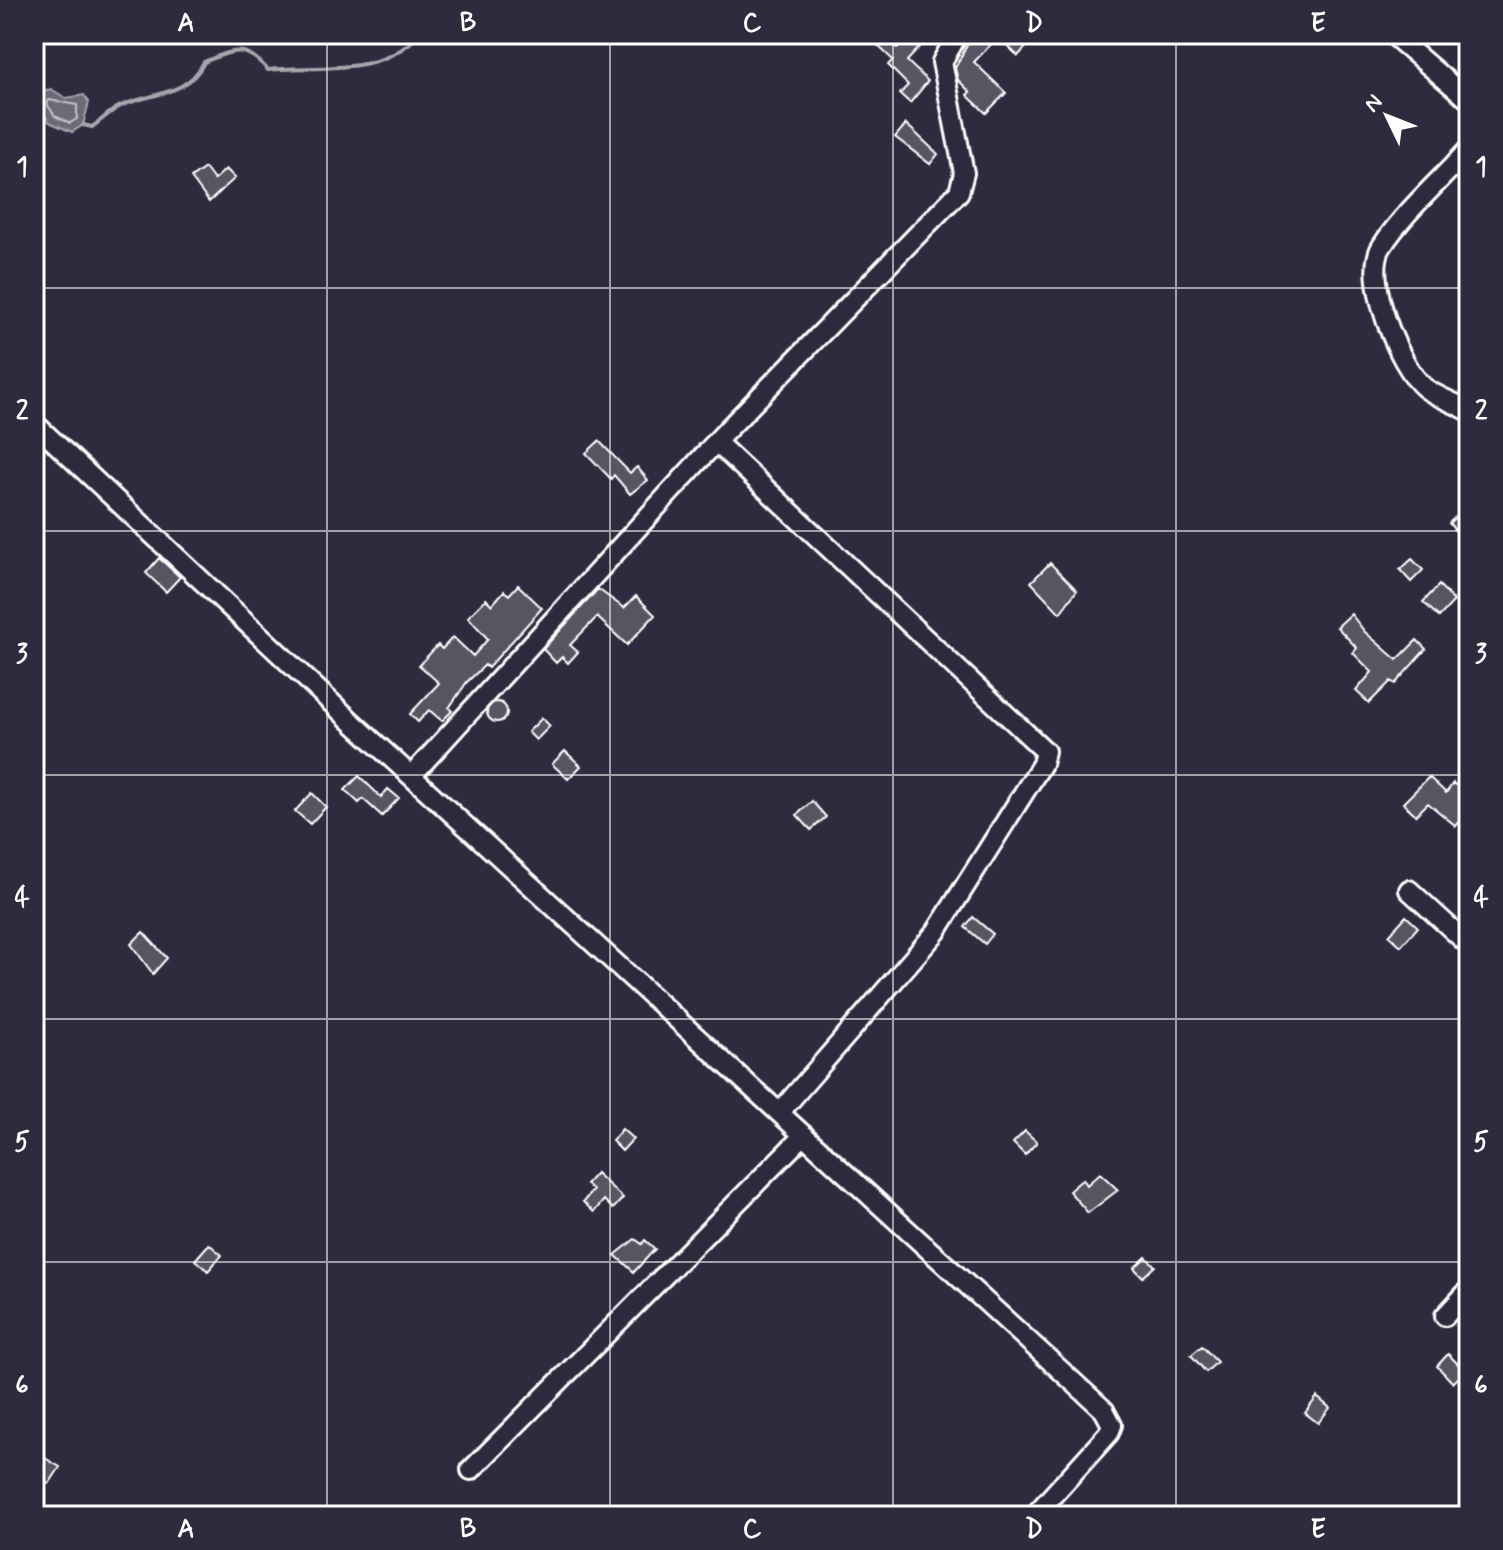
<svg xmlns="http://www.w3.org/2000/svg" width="1503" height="1550" viewBox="0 0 1503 1550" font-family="Mynerve,sans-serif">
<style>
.water{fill:#6d6a77;stroke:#a7a6ad;stroke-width:2}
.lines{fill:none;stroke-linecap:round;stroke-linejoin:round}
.shore{stroke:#c5c3c9;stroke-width:2}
.stream{stroke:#a7a6ad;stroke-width:4}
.building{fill:#595564;stroke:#fff;stroke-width:2}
.minor-casing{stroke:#fff;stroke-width:24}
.minor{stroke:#2f2a3d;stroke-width:18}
.grid{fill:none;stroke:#fff;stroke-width:2;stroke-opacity:0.55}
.neatline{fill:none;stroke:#fff;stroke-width:3}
.grid-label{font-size:26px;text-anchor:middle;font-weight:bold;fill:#fff}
</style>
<rect width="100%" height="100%" fill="#2f2a3d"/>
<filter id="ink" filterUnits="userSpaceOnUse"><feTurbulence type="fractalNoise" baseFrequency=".0125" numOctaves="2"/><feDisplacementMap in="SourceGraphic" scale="16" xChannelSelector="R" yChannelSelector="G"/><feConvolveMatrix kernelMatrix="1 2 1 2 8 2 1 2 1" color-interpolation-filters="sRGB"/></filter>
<g filter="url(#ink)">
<path class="water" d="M51,89l15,9 18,-3 5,7 -6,23 -11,7 -23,-10 -10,-17 2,-14z"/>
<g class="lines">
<path class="shore" d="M49,100l28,5v14l-7,4 -15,-7 -8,-12z"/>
<path class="stream" d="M83,125l9,2c10,-7 20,-18 31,-22 32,-13 64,-9 81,-43 30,-12 40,-19 64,8 51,-5 114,7 151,-36"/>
</g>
<path class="building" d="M973,34h65l-20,22 -20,-19 -24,25 32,31 -20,20 -19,-18 3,-3 -12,-12 -3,-12z
M884,36l13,12 12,-11 11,10 -13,14 21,20 -18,22 -10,-9 8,-9 -20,-20 5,-5 -17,-16z
M906,124l32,30 -8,10 -35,-27z
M205,168l9,12 12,-11 9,9 -26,24 -18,-24z
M599,441l31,32 7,-6 11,13 -18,14 -16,-19 -3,4 -25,-26z
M1462,511l7,14 -10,10 -10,-12z
M159,558l21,19 -14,15 -20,-19z
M1412,559l11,11 -12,12 -11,-12z
M1050,563l27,27 -17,23 -29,-31z
M518,585l24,23 -54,60 -3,-3 -18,17 -18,26 3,3 -10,10 -13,-11 -11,12 -8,-8 29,-31 -20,-18 19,-20 4,4 11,-12 20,19 15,-17 -20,-22 18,-18 6,6 12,-14 5,4z
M1439,585l15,16 -15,16 -16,-15z
M598,589l26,19 12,-12 19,19 -28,30 -30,-28 -27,28 8,7 -10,11 -6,-6 -6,6 -13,-14z
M1351,614l14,18 32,28 20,-20 9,9 -31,35 -4,-3 -22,22 -13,-12 16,-19 -19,-19 4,-5 -20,-21z
M487 712a10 10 0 1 1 20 0a10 10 0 1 1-20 0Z
M542,718l8,8 -14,14 -8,-8z
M565,751l16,15 -13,13 -16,-15z
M359,776l22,21 7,-8 11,9 -17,18 -19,-17 -4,4 -14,-13z
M1429,777l17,16 7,-10 16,13v15l-13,15 -28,-23 -12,12 -13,-12z
M312,793l14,14 -16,17 -15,-13z
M812,801l14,16 -15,13 -14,-15z
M1406,916l12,11 -17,19 -12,-11z
M973,917l20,17 -8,10 -20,-17z
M143,932l24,26 -14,16 -22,-30z
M622,1129l11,10 -11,12 -10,-10z
M1025,1131l12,11 -12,13 -12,-12z
M596,1173l27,25 -10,11 -9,-9 -10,12 -11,-10 10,-12 -7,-6z
M1100,1173l18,17 -30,23 -19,-22 14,-12 4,6z
M635,1239l7,5 3,-4 10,9 -21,23 -19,-17z
M209,1244l13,11 -14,16 -13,-11z
M1146,1257l9,9 -12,11 -9,-9z
M1202,1346l15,16 -11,10 -15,-17z
M1448,1354l17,17 -12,12 -16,-17z
M1317,1397l13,11 -12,15 -13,-10z
M45,1458l15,9 -11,17 -15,-9z"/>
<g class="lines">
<g class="minor-casing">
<path id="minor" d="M1392,34l77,66
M1469,149c-28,31 -64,62 -87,97 -20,30 17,121 43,142 12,9 30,15 44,23
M34,423l318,299 752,688 8,15 -3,8 -75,83
M716,442l329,309 -3,13 -106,168 -156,180
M413,774l312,-342 234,-240 5,-19 -22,-111 16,-28
M1409,890l60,55
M1445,1316l24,-26
M471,1470l333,-335"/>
</g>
<use href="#minor" class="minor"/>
</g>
</g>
<path class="grid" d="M327,34v1482M610,34v1482M893,34v1482M1176,34v1482M34,288h1435M34,531h1435M34,775h1435M34,1019h1435M34,1262h1435"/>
<rect width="1503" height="1550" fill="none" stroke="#2f2a3d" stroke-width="88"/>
<g transform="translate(1387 116) rotate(313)" stroke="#2f2a3d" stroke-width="6" paint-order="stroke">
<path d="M0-6L14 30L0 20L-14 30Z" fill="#ffffff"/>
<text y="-12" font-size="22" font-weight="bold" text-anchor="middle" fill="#ffffff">N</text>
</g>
<rect x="44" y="44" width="1415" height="1462" class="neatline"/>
<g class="grid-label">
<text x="186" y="31">A</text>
<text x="468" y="31">B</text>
<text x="752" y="31">C</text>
<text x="1034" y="31">D</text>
<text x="1318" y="31">E</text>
<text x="22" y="175">1</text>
<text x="1481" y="175">1</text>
<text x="22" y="419">2</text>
<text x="1481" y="419">2</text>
<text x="22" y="662">3</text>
<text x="1481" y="662">3</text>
<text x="22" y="906">4</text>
<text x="1481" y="906">4</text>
<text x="22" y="1150">5</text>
<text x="1481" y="1150">5</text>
<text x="22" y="1393">6</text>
<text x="1481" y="1393">6</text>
<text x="186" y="1537">A</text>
<text x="468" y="1537">B</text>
<text x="752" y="1537">C</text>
<text x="1034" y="1537">D</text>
<text x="1318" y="1537">E</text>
</g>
</svg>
